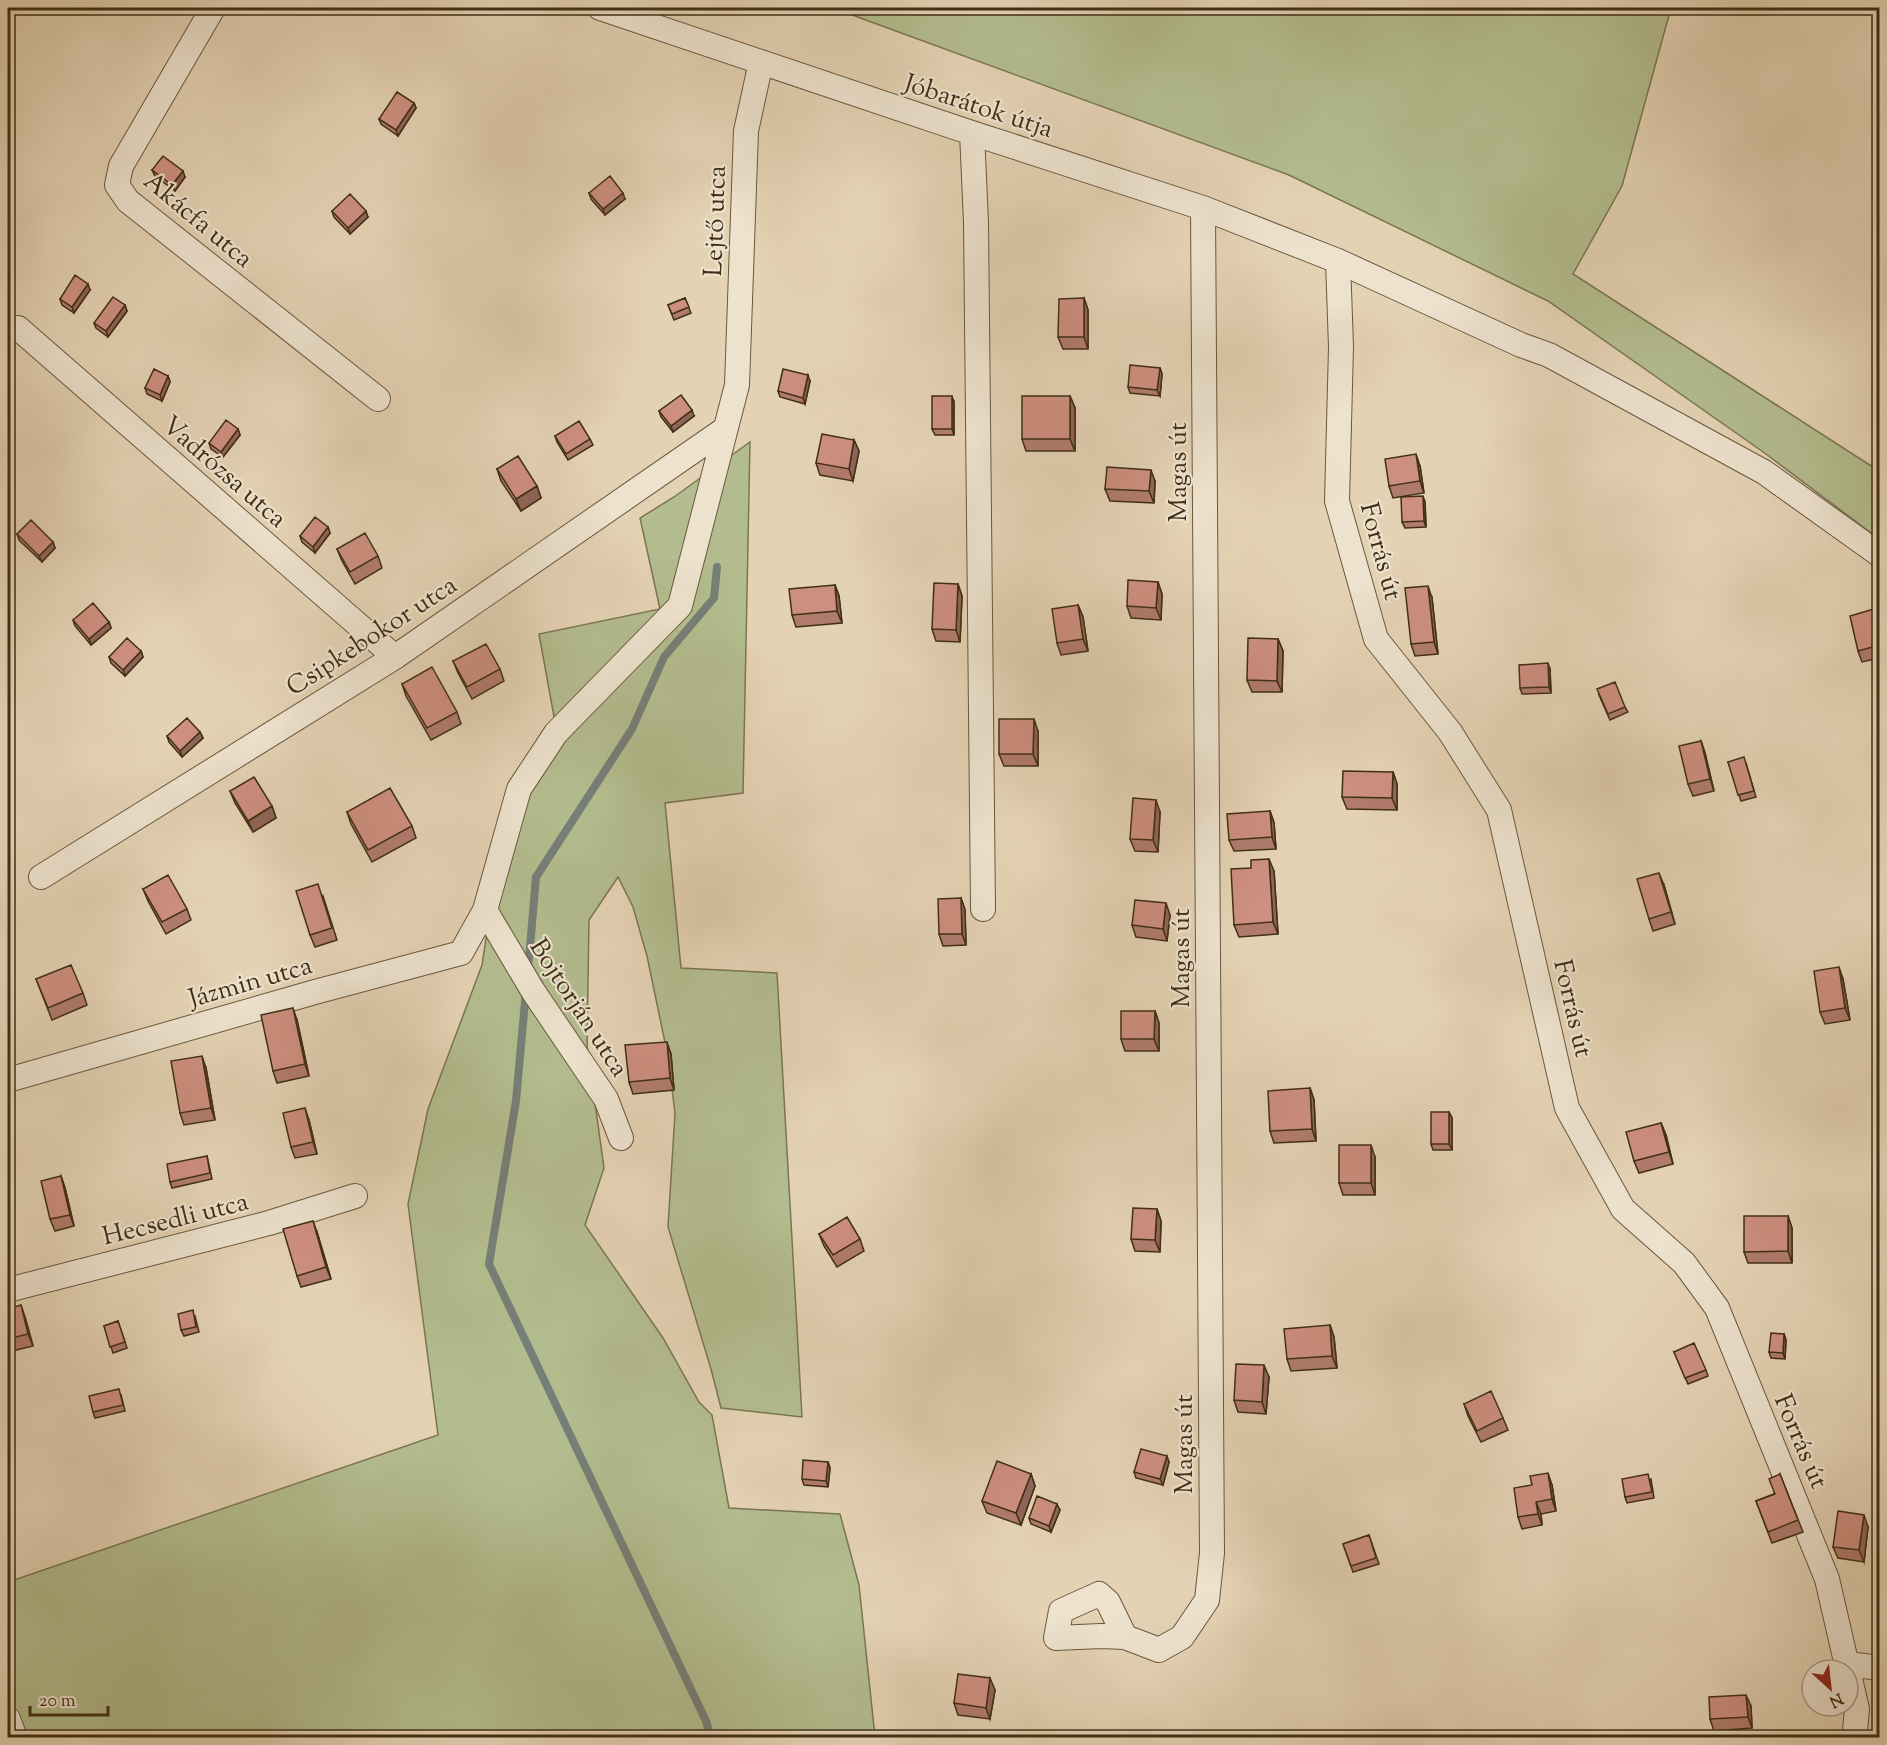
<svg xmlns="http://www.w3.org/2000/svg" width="1887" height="1745" viewBox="0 0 1887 1745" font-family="'Sorts Mill Goudy',serif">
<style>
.green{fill:#b3bc8e;stroke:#7a7652;stroke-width:1.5}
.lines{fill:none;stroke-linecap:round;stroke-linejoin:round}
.stream{stroke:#767f77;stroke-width:8}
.minor-casing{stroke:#69583d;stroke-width:26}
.minor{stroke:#ede2ce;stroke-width:24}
.wall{fill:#b07b6d;stroke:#402f15;stroke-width:1.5}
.shaded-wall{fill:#906459;stroke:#402f15;stroke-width:1.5}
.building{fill:#cd8f7f;stroke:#402f15;stroke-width:1.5}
.labels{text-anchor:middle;stroke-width:4.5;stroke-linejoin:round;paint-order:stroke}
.street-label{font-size:26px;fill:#402f15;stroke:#ede2ce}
</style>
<rect width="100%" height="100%" fill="#e4d2b4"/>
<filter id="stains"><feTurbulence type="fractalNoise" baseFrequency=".00333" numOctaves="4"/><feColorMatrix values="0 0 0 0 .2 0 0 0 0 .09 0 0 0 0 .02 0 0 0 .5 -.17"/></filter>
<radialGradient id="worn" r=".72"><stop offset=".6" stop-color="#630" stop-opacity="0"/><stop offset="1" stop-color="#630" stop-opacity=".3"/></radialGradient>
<path class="green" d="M833,8h838l-49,178 -49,88 306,197v68l-113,-85 -218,-153 -259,-126z
M750,442l-7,351 -78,10 16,165 96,5 25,444 -81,-9 -10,-39 -43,-142 7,-114 -7,-56 -21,-101 -14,-49 -15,-30 -29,43 -2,125 17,123 -19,57 78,113 36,64 13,13 17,93 111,6 19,71 16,152 -846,1 -18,-27 3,-131 424,-145 -30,-231 20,-95 54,-144 24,-157 49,-86 -16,-88 121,-25 -20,-91 34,-21z"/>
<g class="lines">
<path class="stream" d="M528,970l8,-93 96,-148 32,-72 50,-59 3,-31
M526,990l-10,111 -27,163 217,457 5,17"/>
<g class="minor-casing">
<path id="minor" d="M213,8l-92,158 -4,19 11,16 250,198
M600,8l372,125 231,75 135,53 183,84 28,10 215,117 116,83
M972,133l4,89 7,687
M1338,261l3,86 -4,154 39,138 74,93 49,78 68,298 56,101 61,54 33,45 110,271 30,130 -2,22 3,7
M18,328l377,329
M41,877l354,-220 330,-228
M485,910l48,81 73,108 15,39
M8,1080l307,-88 146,-39 24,-43 34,-121 37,-56 124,-127 57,-221 9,-254 15,-69
M8,1290l261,-67 86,-27
M1125,1637l-17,-35 -9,-8 -38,17 -5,27 45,-2 24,1 34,13 23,-13 25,-37 5,-47 -9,-1345
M1847,1664l33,4
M8,1719l7,19"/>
</g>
<use href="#minor" class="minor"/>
</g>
<path class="wall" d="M414,103l2,5 -18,28 -17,-12 -2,-5z
M152,170l33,7 -10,14 -20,-15z
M589,193l36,6 -20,16 -14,-16z
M332,211l36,6 -18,17 -16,-17z
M90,290l-16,23 -12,-8 -2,-6z
M685,298l6,15 -17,7 -6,-15z
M1084,298l4,12v39h-25l-5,-12z
M125,305l2,6 -19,26 -12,-9 -2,-5z
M1160,368l2,6 -2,22 -30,-3 -2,-6z
M168,376l2,6 -8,19 -15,-7 -2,-6z
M810,381l-5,23 -25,-7 -2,-6z
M1070,396l5,12v43h-49l-4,-12z
M954,402v33h-19l-3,-6z
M659,411l35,5 -21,16 -12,-15z
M238,429l2,6 -17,22 -12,-8 -2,-6z
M555,436l35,3 3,6 -25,15 -11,-18z
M854,440l5,11 -6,30 -33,-6 -4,-12z
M1420,466l4,27 -31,5 -4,-12z
M497,469l40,17 4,12 -20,13 -20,-30z
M1155,481l-1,22 -44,-2 -5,-12z
M1425,502l1,25 -21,1 -3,-6z
M328,527l2,6 -15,20 -13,-11 -2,-6z
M17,534l36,8 2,6 -13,14 -23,-22z
M337,549l41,7 4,12 -27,16 -13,-23z
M1158,582l4,12 -1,26 -30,-2 -4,-12z
M958,584l4,12 -2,46 -24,-1 -4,-12z
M835,585l4,11 3,27 -46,4 -4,-12z
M1432,598l6,56 -23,2 -4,-12z
M1078,605l5,12 5,34 -27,4 -4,-12z
M1874,609l6,19v30l-18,4 -4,-11z
M73,620l36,2 2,6 -20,17 -16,-19z
M1278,639l5,12 -1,41h-30l-5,-12z
M141,651l2,6 -18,19 -14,-13 -2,-6z
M453,661l47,8 4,12 -32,18 -14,-26z
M1550,669l1,24 -29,1 -2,-6z
M402,684l55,28 4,12 -30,16 -25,-44z
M1599,695l26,12 3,5 -18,8z
M1038,731v35h-34l-5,-12z
M200,732l3,6 -21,19 -13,-15 -2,-6z
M1701,741l4,12 9,38 -21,5 -5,-12z
M1728,762l18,1 10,34 -15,4z
M1393,772l4,12v26l-50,-1 -5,-12z
M230,791l42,15 4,12 -23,14 -18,-29z
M1270,811l4,12 2,26 -42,2 -5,-11z
M347,812l65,14 4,12 -44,24 -21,-38z
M1160,812l-2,40 -23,-1 -5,-12z
M1251,868l23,3 4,63 -39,3 -5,-12z
M1664,885l11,39 -22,7 -4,-12z
M143,889l44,20 4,11 -25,14 -18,-33z
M323,896l14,44 -22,7 -5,-12z
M961,898l4,12 1,35 -23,1 -4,-12z
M1170,915l-3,26 -31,-4 -4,-12z
M36,979l47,14 4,12 -35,15z
M1843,979l7,41 -25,4 -5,-12z
M1155,1011l4,12v28h-34l-4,-12z
M297,1020l12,56 -32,7 -4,-12z
M671,1054l3,36 -41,4 -4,-12z
M206,1068l9,52 -31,5 -4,-12z
M1310,1088l4,12 2,41 -42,2 -4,-12z
M1449,1112l3,6v32h-19l-2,-6z
M309,1120l8,34 -22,4 -4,-11z
M1661,1123l5,12 7,29 -34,9 -5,-12z
M207,1156l5,23 -40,9 -2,-6z
M1375,1157v38h-32l-4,-12z
M61,1176l4,12 9,38 -19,5 -5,-12z
M1157,1209l4,12 -1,31 -25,-1 -4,-12z
M1788,1216l4,12v35h-44l-4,-11z
M317,1232l14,47 -30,8 -4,-11z
M819,1234l41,5 4,12 -27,16 -13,-21z
M8,1309l17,8 8,29 -25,6z
M195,1316l4,16 -15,4 -3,-6z
M118,1321l9,27 -14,5 -9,-27z
M1330,1325l4,12 3,31 -46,3 -4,-12z
M1784,1334l2,6 -1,19 -14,-1 -2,-6z
M1674,1352l32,18 2,6 -20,8z
M1269,1377l-3,37 -28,-2 -4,-12z
M121,1395l4,16 -30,7 -2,-6z
M1464,1404l39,14 5,12 -27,12 -13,-26z
M828,1462l2,6 -2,19 -24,-2 -2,-6z
M1169,1462l-6,23 -27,-7 -2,-6z
M1031,1474l4,12 -14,39 -34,-12 -5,-12z
M1780,1474l23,58 -31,11 -16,-42 18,-7z
M1651,1479l3,19 -27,5 -2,-6z
M1552,1485l4,26 -15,3 1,11 -20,4 -4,-12z
M1060,1510l-9,22 -20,-8 -2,-6z
M1868,1527l-4,35 -26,-4 -5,-11z
M1369,1535l10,29 -26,8 -10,-28z
M995,1690l-5,29 -32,-4 -4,-12z
M1751,1706l1,22 -38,3 -4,-12z"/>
<path class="shaded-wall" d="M414,103l2,5 -18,28 -2,-6z
M183,171l2,6 -10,14 -3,-6z
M623,193l2,6 -20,16 -2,-6z
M366,211l2,6 -18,17 -2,-6z
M88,284l2,6 -16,23 -2,-6z
M1084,298l4,12v39l-4,-12z
M125,305l2,6 -19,26 -2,-6z
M1160,368l2,6 -2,22 -3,-6z
M808,375l2,6 -5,23 -2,-6z
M168,376l2,6 -8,19 -2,-6z
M952,396l2,6v33l-2,-6z
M1070,396l5,12v43l-5,-12z
M692,410l2,6 -21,16 -2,-6z
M238,429l2,6 -17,22 -2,-5z
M854,440l5,11 -6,30 -4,-12z
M1416,454l4,12 4,27 -4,-12z
M1151,470l4,11 -1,22 -5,-12z
M537,486l4,12 -20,13 -5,-12z
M1423,496l2,6 1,25 -2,-6z
M9,519l2,6 -3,5v-9z
M328,527l2,6 -15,20 -2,-6z
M10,529l2,6 -4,6v-9z
M53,542l2,6 -13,14 -3,-6z
M1158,582l4,12 -1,26 -5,-12z
M958,584l4,12 -2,46 -4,-12z
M835,585l4,11 3,27 -5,-12z
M1428,586l4,12 6,56 -4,-12z
M1078,605l5,12 5,34 -5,-12z
M1874,609l6,19v6z
M109,622l2,6 -20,17 -2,-6z
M1278,639l5,12 -1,41 -5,-11z
M141,651l2,6 -18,19 -2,-6z
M1548,663l2,6 1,24 -2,-6z
M1034,719l4,12v35l-5,-12z
M200,732l3,6 -21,19 -2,-6z
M1701,741l4,12 9,38 -4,-12z
M1393,772l4,12v26l-5,-12z
M1156,800l4,12 -2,40 -5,-12z
M272,806l4,12 -23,14 -5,-11z
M1270,811l4,12 2,26 -4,-12z
M1269,859l5,12 4,63 -5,-12z
M1659,873l5,12 11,39 -4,-12z
M961,898l4,12 1,35 -4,-11z
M1166,903l4,12 -3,26 -4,-12z
M1839,967l4,12 7,41 -5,-12z
M293,1008l4,12 12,56 -4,-12z
M1155,1011l4,12v28l-5,-12z
M667,1042l4,12 3,36 -4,-12z
M202,1056l4,12 9,52 -4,-12z
M1310,1088l4,12 2,41 -4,-12z
M305,1108l4,12 8,34 -4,-12z
M1449,1112l3,6v32l-3,-6z
M1661,1123l5,12 7,29 -4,-12z
M1371,1145l4,12v38l-4,-12z
M61,1176l4,12 9,38 -4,-11z
M1157,1209l4,12 -1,31 -5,-12z
M1788,1216l4,12v35l-4,-12z
M313,1221l4,11 14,47 -5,-12z
M21,1305l4,12 8,29 -5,-12z
M1330,1325l4,12 3,31 -5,-12z
M1784,1334l2,6 -1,19 -2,-6z
M1264,1365l5,12 -3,37 -4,-12z
M1167,1456l2,6 -6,23 -3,-6z
M828,1462l2,6 -2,19 -2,-6z
M1548,1473l4,12 4,26 -4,-12z
M1031,1474l4,12 -14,39 -5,-12z
M1536,1502l5,12 1,11 -4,-11z
M1057,1504l3,6 -9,22 -2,-6z
M1864,1515l4,12 -4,35 -5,-12z
M990,1678l5,12 -5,29 -4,-11z
M1746,1695l5,11 1,22 -4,-11z"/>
<path class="building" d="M397,92l17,11 -18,27 -17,-11z
M163,156l20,15 -11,14 -20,-15z
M610,176l13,17 -20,16 -14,-16z
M350,194l16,17 -18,17 -16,-17z
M75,275l13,9 -16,23 -12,-8z
M113,297l12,8 -19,26 -12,-8z
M685,298l4,9 -17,7 -4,-9z
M1084,298v39h-26l1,-38z
M1130,365l30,3 -3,22 -29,-3z
M154,369l14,7 -8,19 -15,-7z
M783,369l25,6 -5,23 -25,-7z
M681,395l11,15 -21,16 -12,-15z
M932,396h20v33h-20z
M1022,396h48v43h-48z
M226,420l12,9 -17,23 -12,-9z
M579,421l11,18 -24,15 -11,-18z
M822,434l32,6 -5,29 -33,-6z
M1416,454l4,27 -31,5 -4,-27z
M518,456l19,30 -21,13 -19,-30z
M1107,467l44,3 -2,21 -44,-2z
M1423,496l1,25 -22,1 -1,-25z
M315,517l13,10 -15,20 -13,-11z
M31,520l22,22 -14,14 -22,-22z
M365,533l13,23 -28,16 -13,-23z
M1128,580l30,2 -2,26 -29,-2z
M934,583l24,1 -2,46 -24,-1z
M835,585l2,26 -45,4 -3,-26z
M1428,586l6,56 -23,2 -6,-56z
M93,603l16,19 -20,17 -16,-19z
M1078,605l5,34 -26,4 -5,-34z
M1874,609l6,25v11l-22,6 -8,-35z
M127,638l14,13 -18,19 -14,-13z
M1248,638l30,1 -1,42 -30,-1z
M486,644l14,25 -33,18 -14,-26z
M1548,663l1,24 -29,1 -1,-23z
M432,667l25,45 -30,16 -25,-44z
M1615,682l10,25 -17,7 -11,-25z
M187,718l13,14 -20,19 -13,-15z
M999,719h35l-1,35h-34z
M1701,741l9,38 -22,5 -9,-38z
M1744,757l10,34 -16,4 -10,-33z
M1343,771l50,1 -1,26 -50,-1z
M254,777l18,29 -24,15 -18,-30z
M390,788l22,38 -44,24 -21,-38z
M1133,798l23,2 -3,40 -23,-1z
M1270,811l2,26 -43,3 -2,-26z
M1269,859l4,63 -39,3 -3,-56 20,-1v-8z
M1659,873l12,39 -22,7 -12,-40z
M168,875l19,34 -25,13 -19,-33z
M318,884l14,44 -22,7 -14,-44z
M961,898l1,36h-23l-1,-35z
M1135,900l31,3 -3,26 -31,-4z
M71,965l12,28 -35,15 -12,-29z
M1839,967l6,41 -25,4 -6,-41z
M293,1008l12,56 -32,7 -12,-56z
M1121,1011h34l-1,28h-33z
M667,1042l3,36 -41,4 -4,-37z
M202,1056l9,52 -31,5 -9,-52z
M1310,1088l2,41 -42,2 -2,-40z
M305,1108l8,34 -22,5 -8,-34z
M1431,1112h18v32h-18z
M1661,1123l8,29 -35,9 -8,-29z
M1339,1145h32v38h-32z
M207,1156l3,17 -40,9 -3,-18z
M61,1176l9,39 -20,4 -9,-38z
M1133,1208l24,1 -2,31 -24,-1z
M1744,1216h44v35l-44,1z
M847,1217l13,22 -27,16 -14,-21z
M313,1221l13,46 -29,9 -14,-47z
M21,1305l7,29 -20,5v-30z
M193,1310l3,17 -15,3 -3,-16z
M118,1321l7,21 -15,5 -6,-21z
M1330,1325l2,31 -45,3 -3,-30z
M1771,1333l13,1 -1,19 -14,-1z
M1694,1343l12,27 -21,8 -11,-26z
M1236,1364l28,1 -2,37 -28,-2z
M119,1389l4,16 -30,7 -4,-16z
M1491,1391l12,27 -26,13 -13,-27z
M1141,1449l26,7 -7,23 -26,-7z
M803,1460l25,2 -2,19 -24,-2z
M997,1461l34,13 -15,39 -34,-12z
M1548,1473l4,26 -16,3 2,12 -20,3 -4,-29 18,-3 -2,-9z
M1648,1474l4,18 -27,5 -3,-18z
M1780,1474l18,46 -30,12 -12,-31 19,-7 -6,-15z
M1037,1496l20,8 -8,22 -20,-8z
M1838,1511l26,4 -5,35 -26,-3z
M1369,1535l7,23 -25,8 -8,-22z
M958,1674l32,4 -4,30 -32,-5z
M1746,1695l2,22 -38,2 -1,-22z"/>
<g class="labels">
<g class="street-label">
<text transform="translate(979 105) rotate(18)" y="9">Jóbarátok útja</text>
<text transform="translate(199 219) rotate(40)" y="9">Akácfa utca</text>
<text transform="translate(714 221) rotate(-88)" y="9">Lejtő utca</text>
<text transform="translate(225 471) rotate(41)" y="9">Vadrózsa utca</text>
<text transform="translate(1177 472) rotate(-90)" y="9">Magas út</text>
<text transform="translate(1382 551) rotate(75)" y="9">Forrás út</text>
<text transform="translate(371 635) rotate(-33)" y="9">Csipkebokor utca</text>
<text transform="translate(1180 958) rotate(-90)" y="9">Magas út</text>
<text transform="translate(250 981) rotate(-16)" y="9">Jázmin utca</text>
<text transform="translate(580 1007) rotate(57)" y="9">Bojtorján utca</text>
<text transform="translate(1574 1008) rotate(77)" y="9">Forrás út</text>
<text transform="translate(175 1218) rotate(-14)" y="9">Hecsedli utca</text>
<text transform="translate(1802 1441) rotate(67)" y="9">Forrás út</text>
<text transform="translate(1183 1444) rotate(-90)" y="9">Magas út</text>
</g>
</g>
<rect width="1887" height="1745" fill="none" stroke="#e4d2b4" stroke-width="30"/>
<rect x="9" y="9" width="1869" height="1727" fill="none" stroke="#402f15" stroke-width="3"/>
<rect x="15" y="15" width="1857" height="1715" fill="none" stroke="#402f15" stroke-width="1.5"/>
<g transform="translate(1830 1688) rotate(153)"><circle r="28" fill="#ede2ce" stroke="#a89a84" stroke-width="1.5"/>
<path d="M0-4.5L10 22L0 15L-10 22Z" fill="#8f2418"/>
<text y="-9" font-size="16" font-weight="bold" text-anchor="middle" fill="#402f15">N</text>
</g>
<path d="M30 1706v9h78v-9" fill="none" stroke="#402f15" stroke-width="3"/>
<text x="39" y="1706" font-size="18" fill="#402f15" stroke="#ede2ce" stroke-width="4.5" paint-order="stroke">20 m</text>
<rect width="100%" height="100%" filter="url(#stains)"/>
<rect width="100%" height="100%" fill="url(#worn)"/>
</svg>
